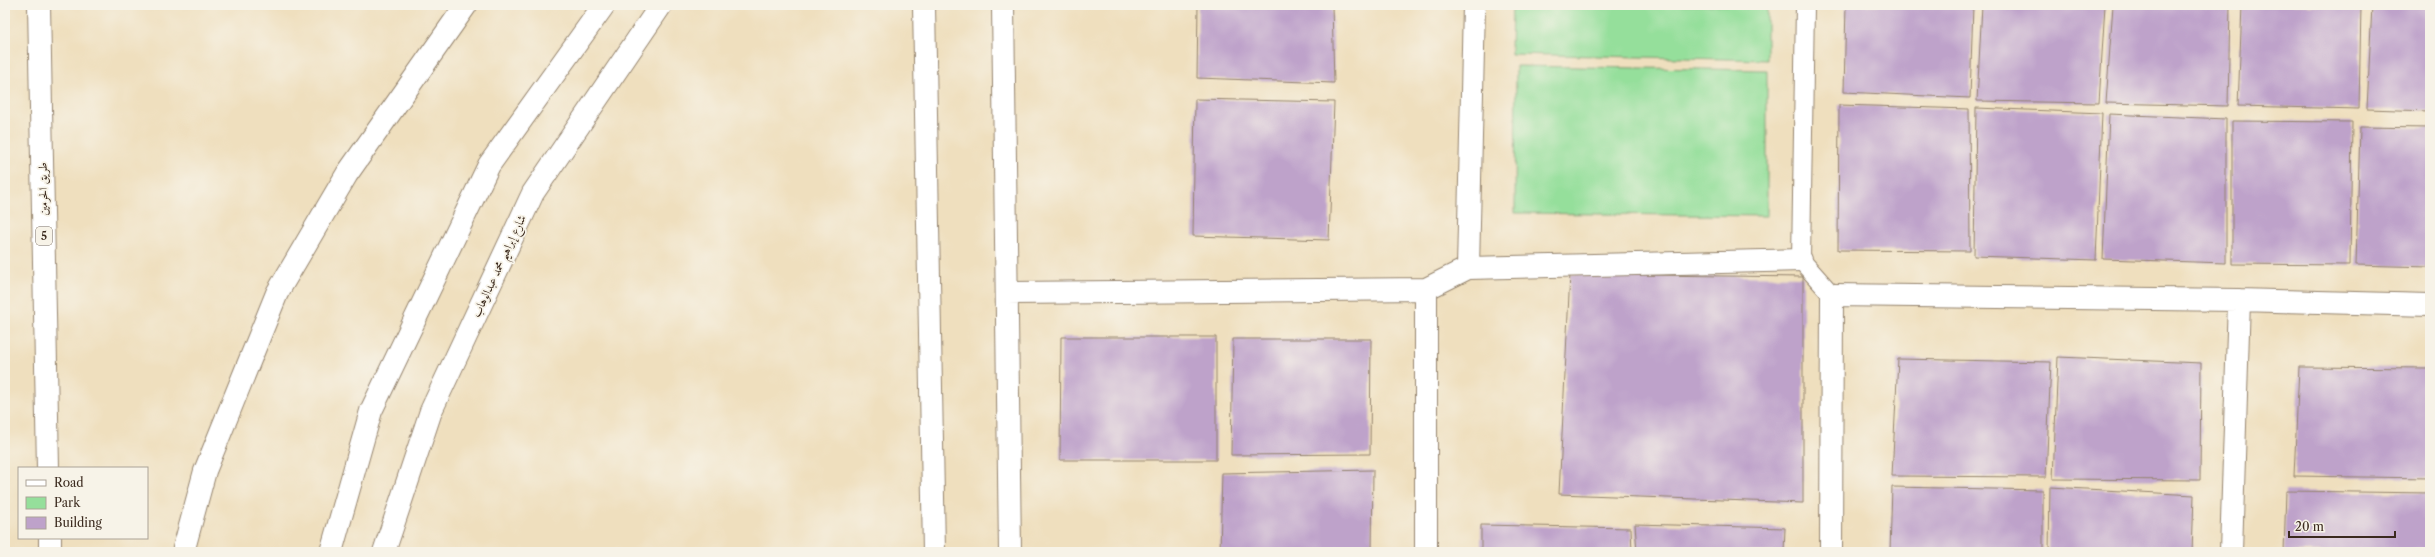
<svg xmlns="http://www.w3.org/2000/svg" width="2435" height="557" viewBox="0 0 2435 557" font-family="'Libre Caslon Text',Amiri,serif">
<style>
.green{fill:#95df9b;stroke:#68845c}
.building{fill:#bea2ca}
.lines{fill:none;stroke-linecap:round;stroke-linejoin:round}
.lane-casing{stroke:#95846e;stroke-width:20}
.street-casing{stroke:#95846e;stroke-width:24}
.secondary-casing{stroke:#95846e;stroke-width:24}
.highway-casing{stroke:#95846e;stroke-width:24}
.lane{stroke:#fff;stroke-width:18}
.street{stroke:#fff;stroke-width:22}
.secondary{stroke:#fff;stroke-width:22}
.highway{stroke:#fff;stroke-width:22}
.labels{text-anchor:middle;stroke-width:3.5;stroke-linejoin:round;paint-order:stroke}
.shield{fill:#f7f3e8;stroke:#73665b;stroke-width:1}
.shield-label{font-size:11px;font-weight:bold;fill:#3b2a1e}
.street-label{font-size:12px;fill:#3b2a1e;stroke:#f7f3e8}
</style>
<rect width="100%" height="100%" fill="#f7f3e8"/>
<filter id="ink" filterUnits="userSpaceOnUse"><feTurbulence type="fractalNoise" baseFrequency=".025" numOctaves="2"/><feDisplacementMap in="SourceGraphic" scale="8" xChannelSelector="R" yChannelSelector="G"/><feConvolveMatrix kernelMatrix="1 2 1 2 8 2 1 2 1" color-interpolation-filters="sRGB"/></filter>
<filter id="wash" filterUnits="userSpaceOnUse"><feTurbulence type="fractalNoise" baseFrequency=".012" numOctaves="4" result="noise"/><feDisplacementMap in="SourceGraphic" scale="16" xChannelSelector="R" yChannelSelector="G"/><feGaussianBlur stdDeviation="0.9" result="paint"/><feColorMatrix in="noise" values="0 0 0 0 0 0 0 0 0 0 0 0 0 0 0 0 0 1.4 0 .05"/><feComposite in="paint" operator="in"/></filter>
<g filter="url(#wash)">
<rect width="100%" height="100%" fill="#efdfbe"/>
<path class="green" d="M1512,5h255v55l-256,-6z
M1516,66l251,4v146l-252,-3z"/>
<g id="blocks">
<path class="building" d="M1198,5h134l2,78 -137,-5z
M1846,5h127l-3,93 -126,-6z
M1982,5h123l-6,98 -122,-2z
M2113,5h117l-2,101 -122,-3z
M2242,5h119l-2,104 -121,-3z
M2372,5h58v106l-63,-2z
M1195,99l139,3 -5,138 -136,-4z
M1839,105l130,4 1,142 -132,-1z
M1976,108l126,5 -6,147 -122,-4z
M2109,114l117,5v144l-123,-4z
M2232,121l120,1 -2,143 -118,-1z
M2360,127l70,1v139l-74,-2z
M1570,274l233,3v226l-244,-9z
M1061,337h155v123h-156z
M1233,339h138l-1,115 -139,1z
M2058,357l143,6 -1,117 -147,-1z
M1898,359l153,3 -5,115 -154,-1z
M2299,367l131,1v110l-136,-2z
M1373,470l-1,82h-152l2,-79z
M1892,487l151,3v62h-153z
M2050,487l144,8 -2,57h-143z
M2286,491l144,2v59h-146z
M1635,524l150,4 -1,24h-147z
M1481,525l150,3 1,24h-151z"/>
</g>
</g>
<g filter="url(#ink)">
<use href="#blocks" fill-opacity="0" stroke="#95846e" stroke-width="1"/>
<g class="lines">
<g class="lane-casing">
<path id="lane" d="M1805,5l-4,255 31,35"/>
</g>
<g class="street-casing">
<path id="street" d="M924,5l10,547
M1003,5l7,547
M1474,5l-6,263 333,-8
M1426,289l42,-21
M1007,293l419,-4v263
M1831,552l1,-257 407,5 191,5
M2231,552l8,-252"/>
</g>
<g class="secondary-casing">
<path id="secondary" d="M331,552l40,-141 118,-246 115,-160
M384,552l47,-141 102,-218 128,-188"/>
</g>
<g class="highway-casing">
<path id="highway" d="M39,5l9,463
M50,538v14
M183,552l22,-81 72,-178 70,-119 119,-169"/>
</g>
<use href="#lane" class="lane"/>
<use href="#street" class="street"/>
<use href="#secondary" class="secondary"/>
<use href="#highway" class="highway"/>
</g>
</g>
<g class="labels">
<rect class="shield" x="36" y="227" width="16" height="18" rx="3"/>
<g class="shield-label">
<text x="44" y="240">5</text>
</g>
<g class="street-label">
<text transform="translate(43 189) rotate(-91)" y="4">طريق الحرمين</text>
<text transform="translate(499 266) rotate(-65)" y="4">شارع إبراهيم محمد عبدالوهاب</text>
</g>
</g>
<rect width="2435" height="557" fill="none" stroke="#f7f3e8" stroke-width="20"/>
<rect x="18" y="467" width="130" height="72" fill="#f7f3e8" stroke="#aca397"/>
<rect x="26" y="480" width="20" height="6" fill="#ffffff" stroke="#aca397"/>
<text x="54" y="487" font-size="12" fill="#3b2a1e">Road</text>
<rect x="26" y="497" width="20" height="12" fill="#95df9b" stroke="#aca397"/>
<text x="54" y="507" font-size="12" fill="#3b2a1e">Park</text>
<rect x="26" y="517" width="20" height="12" fill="#bea2ca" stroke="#aca397"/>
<text x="54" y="527" font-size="12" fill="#3b2a1e">Building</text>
<path d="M2289 531v6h106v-6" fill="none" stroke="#3b2a1e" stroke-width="2"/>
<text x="2295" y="531" font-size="12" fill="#3b2a1e" stroke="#f7f3e8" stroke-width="3" paint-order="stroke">20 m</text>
</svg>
